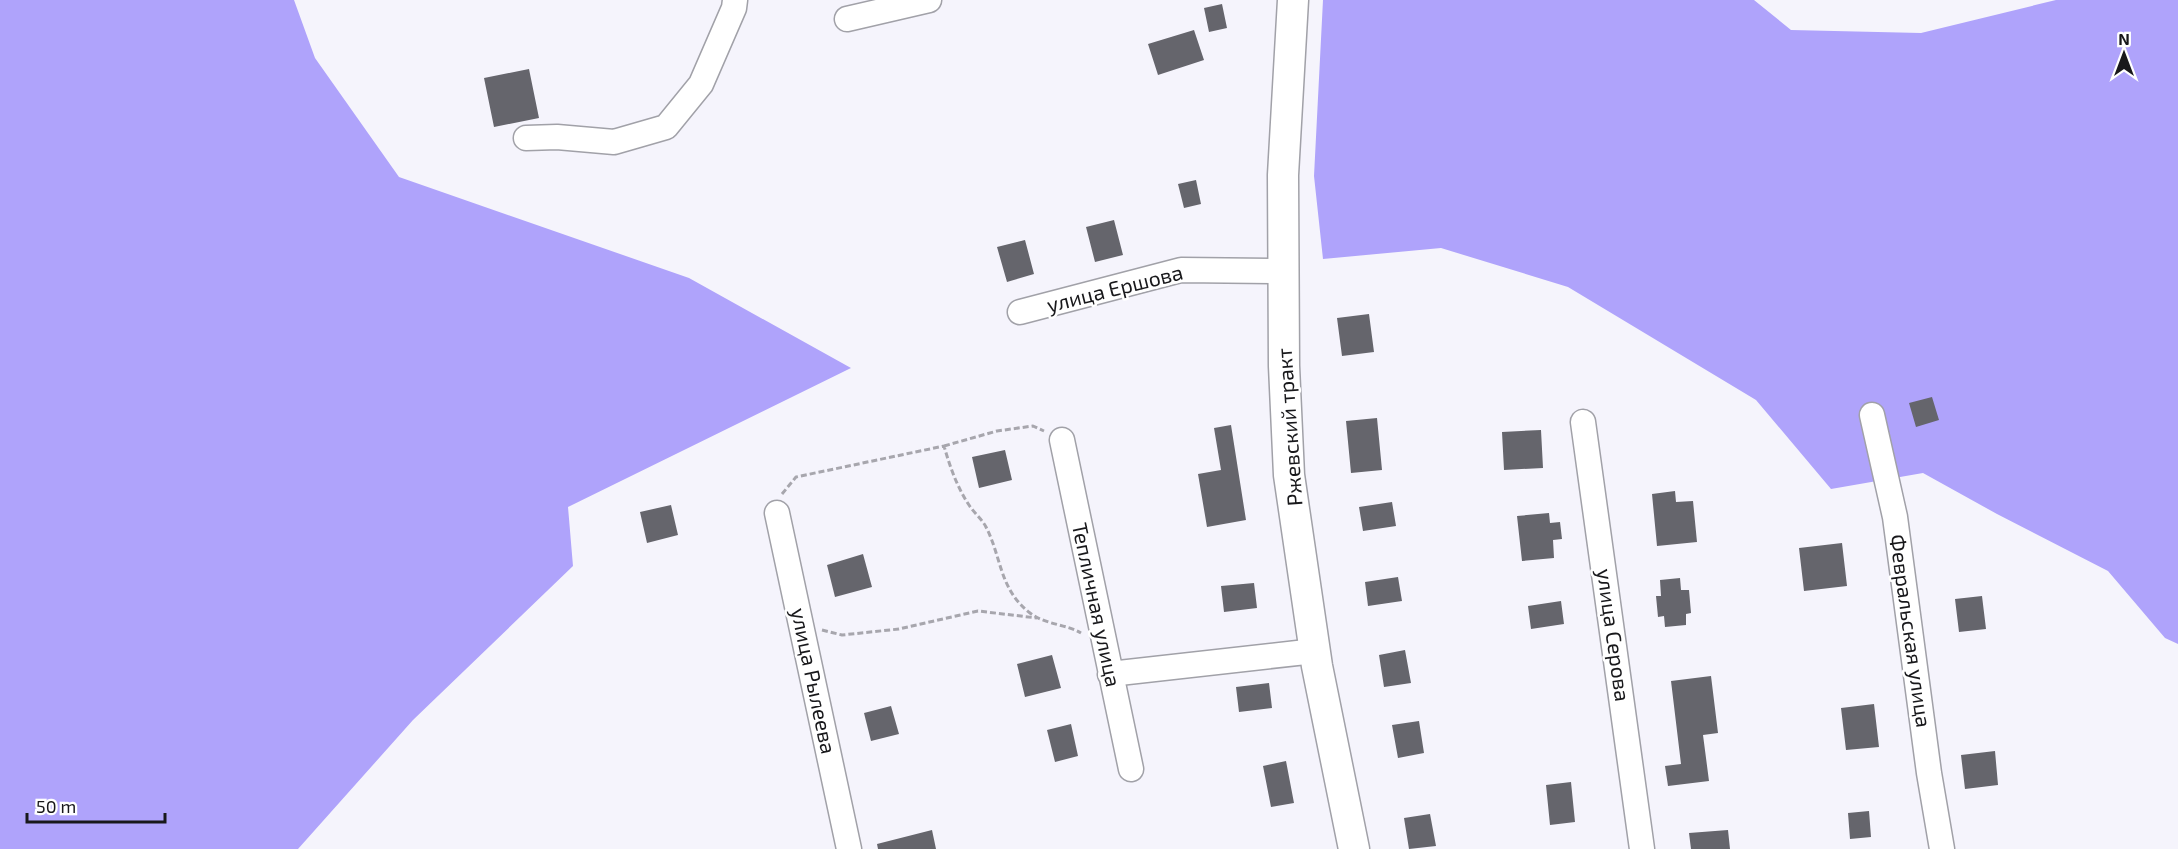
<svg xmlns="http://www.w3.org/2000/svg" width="2178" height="849" viewBox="0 0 2178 849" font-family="'Exo 2',sans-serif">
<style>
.forest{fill:#afa3fb}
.building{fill:#65656c}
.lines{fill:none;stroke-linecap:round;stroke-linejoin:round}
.minor-casing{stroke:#a1a1a8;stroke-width:27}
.major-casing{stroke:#a1a1a8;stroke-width:33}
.path{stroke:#a7a6ad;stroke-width:3;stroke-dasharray:6 3;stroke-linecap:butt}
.minor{stroke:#fff;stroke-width:24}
.major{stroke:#fff;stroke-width:30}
.labels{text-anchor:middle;stroke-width:5;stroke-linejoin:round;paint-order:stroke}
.street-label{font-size:21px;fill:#18181b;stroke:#fff}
</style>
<rect width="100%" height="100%" fill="#f5f4fc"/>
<path class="forest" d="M0,0h294l21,58 84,119 290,101 162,90 -283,139 5,59 -160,154 -115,129h-298z
M1323,0h431l37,30 130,3 135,-33h122v644l-13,-6 -57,-67 -111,-57 -74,-41 -92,16 -75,-89 -188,-113 -127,-39 -118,11 -9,-83z"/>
<path class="building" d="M1222,4l5,24 -18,4 -5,-24z
M1194,30l10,30 -46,15 -10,-31z
M529,69l10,49 -45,9 -10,-49z
M1196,180l5,24 -17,4 -6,-24z
M1114,220l9,35 -28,7 -9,-35z
M1025,240l9,34 -27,8 -10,-35z
M1369,314l5,38 -32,4 -5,-38z
M1932,397l7,23 -23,7 -7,-24z
M1377,418l5,52 -31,3 -5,-52z
M1231,425l15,95 -39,7 -9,-53 23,-4 -7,-42z
M1541,430l2,38 -39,2 -2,-38z
M1005,450l7,30 -33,8 -7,-31z
M1675,491l1,11 17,-1 4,41 -40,4 -5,-52z
M1392,502l4,24 -33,5 -4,-24z
M671,505l7,30 -31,8 -7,-31z
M1549,513l1,10 10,-1 2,17 -9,1 1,18 -32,3 -5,-45z
M1842,543l5,43 -43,5 -5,-43z
M863,554l9,33 -37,10 -8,-32z
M1398,577l4,24 -34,5 -3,-24z
M1680,578l1,12h8l2,23 -5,1v11l-21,2 -1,-11 -6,1 -2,-21h5l-1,-16z
M1254,583l3,25 -33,4 -3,-26z
M1982,596l4,33 -27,3 -4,-33z
M1561,601l3,23 -33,5 -3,-23z
M1405,650l6,33 -27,4 -5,-32z
M1052,655l9,33 -36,9 -8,-33z
M1711,676l7,57 -15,2 6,46 -41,5 -3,-20 16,-2 -10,-83z
M1269,683l3,25 -33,4 -3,-25z
M1874,704l5,43 -33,3 -5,-42z
M891,706l8,28 -28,7 -7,-28z
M1419,721l5,32 -26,5 -6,-33z
M1071,724l7,32 -23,6 -8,-32z
M1995,751l3,34 -33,4 -4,-34z
M1286,761l8,42 -23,4 -8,-41z
M1571,782l4,40 -25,3 -4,-40z
M1869,811l2,26 -21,2 -2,-26z
M1430,814l6,32 -27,3 -5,-31z
M932,830l4,19h-58l-1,-5z
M1728,830l2,19h-39l-2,-16z"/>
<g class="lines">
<g class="minor-casing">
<path id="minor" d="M847,19l82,-19
M526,138l31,-1 57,5 52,-15 35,-43 33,-76 1,-8
M1020,312l161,-42 102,1
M1872,415l23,102 34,256 13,76
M1583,422l59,427
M1062,440l69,329
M777,513l72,336
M1110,674l205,-23"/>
</g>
<g class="major-casing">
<path id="major" d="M1293,0l-10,175 1,191 5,109 28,191 37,183"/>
</g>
<path class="path" d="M944,446l53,-15 36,-5 11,5
M782,494l14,-17 148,-31c6,21 13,41 25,59 5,8 13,14 17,22 16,31 13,62 44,86 16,12 36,11 51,20
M822,630l20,5 57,-6 79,-18 59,7"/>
<use href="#minor" class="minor"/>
<use href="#major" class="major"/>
</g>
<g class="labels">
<g class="street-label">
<text transform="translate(1115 289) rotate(-14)" y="7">улица Ершова</text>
<text transform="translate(1290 427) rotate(-94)" y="7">Ржевский тракт</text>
<text transform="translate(1096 605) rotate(78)" y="7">Тепличная улица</text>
<text transform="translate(1910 631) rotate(82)" y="7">Февральская улица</text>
<text transform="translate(1613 635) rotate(82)" y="7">улица Серова</text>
<text transform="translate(813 681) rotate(78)" y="7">улица Рылеева</text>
</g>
</g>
<g transform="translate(2124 54)" stroke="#ffffff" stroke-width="4.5" paint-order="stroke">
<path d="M0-4.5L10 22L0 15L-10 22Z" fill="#18181b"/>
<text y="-9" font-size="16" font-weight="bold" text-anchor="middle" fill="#18181b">N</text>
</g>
<path d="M27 813v9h138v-9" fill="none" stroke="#18181b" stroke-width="3"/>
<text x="36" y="813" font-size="18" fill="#18181b" stroke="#ffffff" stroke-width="4.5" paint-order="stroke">50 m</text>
</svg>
